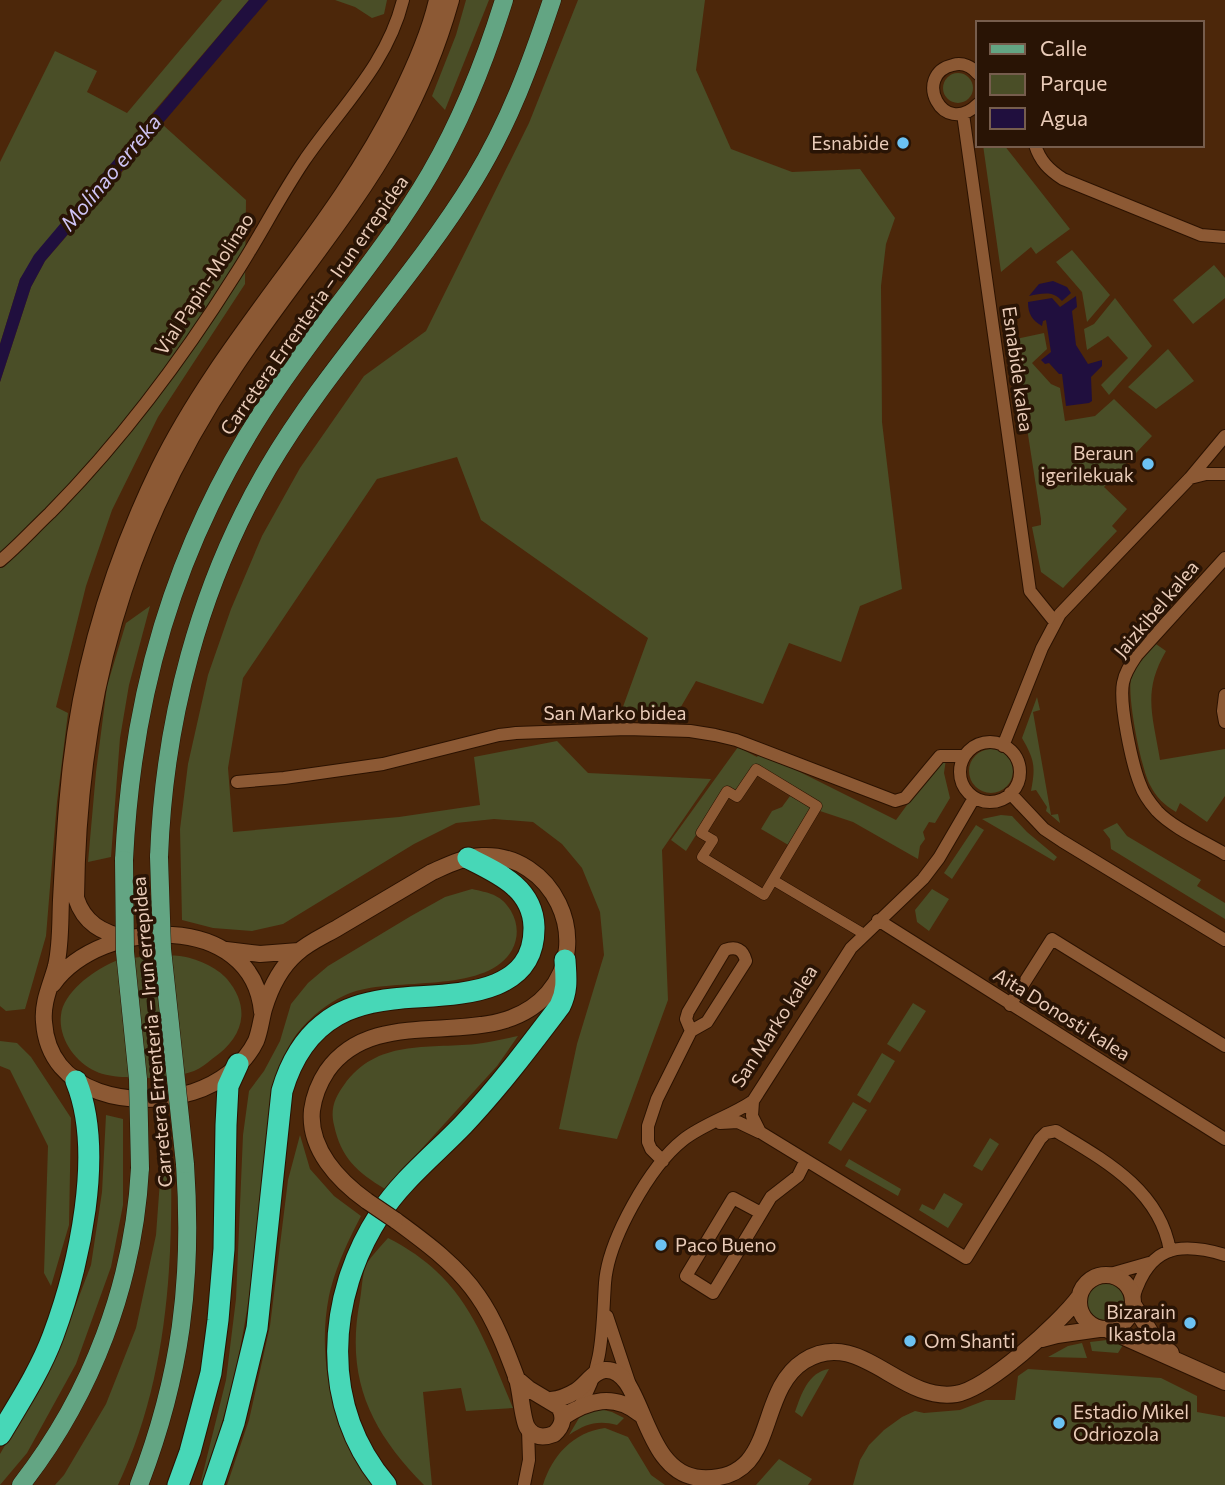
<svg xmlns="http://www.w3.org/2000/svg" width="1225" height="1485" viewBox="0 0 1225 1485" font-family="Commissioner,sans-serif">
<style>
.green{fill:#4a4e27}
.water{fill:#200f3e}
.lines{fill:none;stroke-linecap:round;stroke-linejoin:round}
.pedestrian-casing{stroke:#2b1201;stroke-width:11}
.minor-casing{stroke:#2b1201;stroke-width:14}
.tertiary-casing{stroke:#2b1201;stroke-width:18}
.primary-casing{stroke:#2b1201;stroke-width:19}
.motorway-casing{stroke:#2b1201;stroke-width:23}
.pedestrian{stroke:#8c5934;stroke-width:10}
.minor{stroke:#8c5934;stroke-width:12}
.tertiary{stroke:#8c5934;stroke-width:16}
.primary{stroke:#63a583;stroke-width:18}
.motorway{stroke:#47d7b7;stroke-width:21}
.tertiary-bridge-casing{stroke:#2b1201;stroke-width:18;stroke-linecap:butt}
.primary-bridge-casing{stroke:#2b1201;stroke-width:19;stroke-linecap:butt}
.tertiary-bridge{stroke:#8c5934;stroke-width:16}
.primary-bridge{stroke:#63a583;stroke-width:18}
.poi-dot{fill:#6cc2f3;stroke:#291405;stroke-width:2.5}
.labels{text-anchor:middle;stroke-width:7;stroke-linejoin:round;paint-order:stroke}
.poi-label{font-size:19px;fill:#e9cbb8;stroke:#291405;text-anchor:end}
.street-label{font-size:19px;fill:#e9cbb8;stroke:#291405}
.water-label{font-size:21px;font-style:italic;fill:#cec3f5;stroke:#291405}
</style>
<rect width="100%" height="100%" fill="#4c270a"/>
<path class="green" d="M222,0h27l-99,116 -130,163 -20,65v-182l55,-111 42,20 -10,21 40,21z
M335,0h52l-3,14 -12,4 -17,-11z
M466,0h23l-44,110 -13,-14 24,-61z
M578,0h127l-9,70 35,79 61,23 68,-3 35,49 -9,26 -5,42 1,136 20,167 -42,17 -19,56 -52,-19 -26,61 -67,-23 -21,36 -55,-2 28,-77 -167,-118 -24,-63 -80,22 -134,199 -15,90 5,64 166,-15 81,-12 -6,-48 83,-16 31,32 123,6 -49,71 6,150 -51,139 -58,-10 18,-85 27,-89 -4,-43 -18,-44 -20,-24 -29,-22 -39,-3 -38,4 -42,21 -131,80 -31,7 -39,-3 -31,-8 -2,-91 8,-65 20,-89 23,-66 31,-73 38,-68 64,-92 62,-45 103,-208z
M943 88a15 15 0 1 1 30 0a15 15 0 1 1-30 0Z
M163,125l83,75 -1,84 -87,133 -46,93 -26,76 -30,121 12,6 -11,89 -11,134 -21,73 -19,2 -6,-5v-624l31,-95 14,-26z
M983,145h21l66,84 -34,25 -5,-7 -30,25z
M1072,250l38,45 -23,27 -5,-30 -26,-30z
M1214,265l11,13v20l-32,26 -20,-24z
M1115,298l37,48 -43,49 -8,-10 27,-27 -20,-22 -21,14 -3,-21 10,-5z
M1044,333l3,16 -15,14 19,21 9,4 5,33 30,-5 19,-17 38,37 -48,51 23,22 -15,17 5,5 -54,57 -22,-16 -9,-45 9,-2v-6l-16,-104 -7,-27 -7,-48z
M1168,349l26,32 -38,28 -28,-22z
M150,606l-21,79 -9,53 -9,119 -23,5 8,-90 11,-86 19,-63z
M1153,642l13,9c-24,41 -13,65 -6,109l65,-11v47l-18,26 -27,-19 -4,9c-12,-7 -20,-15 -26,-27 -9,-16 -23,-89 -19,-106 4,-13 14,-25 22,-37z
M1037,697l3,13 -7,2 18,103 7,-1 2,9 -14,-12 1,-4 -11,-17 -5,1c5,-25 3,-32 -9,-53z
M738,747l19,10 3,-5 136,68 30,-41 20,-20 -2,14 6,25 -15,25 -6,-1 -6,10 2,7 -5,7 -2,13 -65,-37 -36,-12 -62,-45 -19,28 -10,-6 -40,64 -15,-11z
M969 771a22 22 0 1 1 44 0a22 22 0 1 1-44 0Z
M790,796l22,12 -22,38 -29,-17 11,-18 10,-4z
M1001,815l11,1 15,16 30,25 -3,4 -72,-42z
M1117,823l10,13 74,44 -4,6 28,17v16l-114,-70 -1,-10 -7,-9z
M976,825l8,5 -32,49 -8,-6z
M472,889c17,4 29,5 39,22 7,12 8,26 1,39 -25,44 -115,27 -159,42 -23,8 -49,29 -61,49 -25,40 -27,123 -32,171 -8,71 -18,145 -39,214 -5,18 -10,45 -21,59l26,-105 10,-81 7,-164 6,-44 15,-20 16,-30 11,-37 17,-21 20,-17 83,-50 34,-19z
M932,889l17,10 -20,32 -12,-9 -2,-12z
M148,956c10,0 21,-1 32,0 15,2 37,11 47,23 25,30 16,59 -15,80 -5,4 -11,9 -18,12 -20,7 -46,8 -68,6 -9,0 -23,-2 -31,-6 -20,-9 -37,-33 -34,-56 2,-22 32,-44 50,-52 10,-5 25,-5 37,-7z
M913,1003l13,8 -26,41 -13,-8z
M518,1036l-21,30 -112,123c-28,-17 -44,-31 -51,-64 -4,-16 1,-28 10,-40 33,-46 82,-36 132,-41 14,-2 28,-5 42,-8z
M0,1041l17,2 14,14 40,61 -2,107 -18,61 -7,-13 4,-127 -38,-76 -10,-4z
M882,1053l13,8 -25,42 -13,-8z
M853,1102l14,8 -26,41 -13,-8z
M106,1115l17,4v86l-12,62 -35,97 -49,89 -27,32v-31l58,-102 33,-87 11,-73z
M300,1135l10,34 24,27 27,20c-13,25 -26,52 -32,80 -13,66 5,135 44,189h-146l22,-65 21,-94 18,-146z
M990,1138l9,6 -17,27 -9,-5z
M849,1159l52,30 -3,7 -53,-30z
M161,1167h10c2,108 -6,219 -53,318h-63l9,-10 42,-71 30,-76 20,-93z
M944,1193l19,11 -15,24 -29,-18 3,-6 12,6z
M388,1238c77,39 94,96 125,170l-47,3 -5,-23 -38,4 9,93h-8c-54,-55 -79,-107 -64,-185 2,-11 2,-27 7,-37 6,-9 14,-17 21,-25z
M1086 1301a19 19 0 1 1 38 0a19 19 0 1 1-38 0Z
M1107,1340l16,5 -5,8 -26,-2 -2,-9z
M1082,1343l5,15 -39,-1 20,-11z
M829,1369l-27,48 -7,-5c6,-17 13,-40 34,-43z
M1028,1369l133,9 36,18v16l28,5v68h-372l7,-25 9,-15 15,-15 18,-13 13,-6 9,2 36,-3 26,-10h29l3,-24z
M600,1409l12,3 12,6 -7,7c-20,-5 -31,-1 -48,10l13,-22z
M605,1428l23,9 23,38 14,10h-122c9,-29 30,-53 62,-57z
M779,1459l33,20 -4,6h-52z"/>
<path class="water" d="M249,0h19l-223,261 -14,26 -31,95v-38l20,-65 14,-24z
M1053,281l14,6 4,6 -9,8c-10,-11 -20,-7 -33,-5l10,-12z
M1076,296l1,11 -5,4 4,34 12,19 14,-4v6l-11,11 1,24 -3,2 -23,3 -4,-32h-3l-10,-11 -4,1 -4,-4 10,-8 -5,-32 -3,1 -1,5c-10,-6 -14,-12 -14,-24l24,-4 8,9z"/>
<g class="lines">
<g class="pedestrian-casing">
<path id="pedestrian" d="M756,769l61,37 -53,89 -62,-38 11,-17 -12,-7 26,-42 10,6z
M773,880l91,54"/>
</g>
<g class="minor-casing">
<path id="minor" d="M978,74c-6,-7 -15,-12 -25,-9 -41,9 -11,74 25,39
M963,114l67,477 25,31
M1035,145c5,16 14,25 28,34l138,56 24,2
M1190,478l16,-4h19
M1225,558l-88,97c-6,9 -12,17 -14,28 -4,21 9,81 17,101 3,9 10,19 17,27 16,17 48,31 68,43
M0,561c18,-15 33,-32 50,-48 71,-72 131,-152 185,-238 24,-37 44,-77 69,-114 36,-53 83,-96 99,-161
M1225,695l-2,16 2,11
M960 772a30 30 0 1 1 60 0a30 30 0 1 1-60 0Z
M1003,746l39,-98 18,-34 130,-136 35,-42
M237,782l47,-4 99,-14 116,-29 17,-2 111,-4 63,2 25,4 21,5 159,61 10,-3 35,-42h24
M1010,793l34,36 18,12 163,99
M878,920l347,219
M1010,1005l42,-66 173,107
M753,1101l-1,15 8,16 206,126 74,-119 6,-6 10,-2c48,29 104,59 114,120
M720,1123l18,-1 21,10
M663,1161l-12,-12 -3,-7v-16l9,-27 34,-68 16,-9 39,-61c-3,-12 -10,-15 -21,-11l-37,62 -2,7 5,12
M761,1213l-28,-15 -47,78 27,17 58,-96 27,-21 8,-16
M1107,1275l42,-12
M1133,1299c15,-51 43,-59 92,-44
M607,1316l23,69
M579,1407c25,-39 23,-80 26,-124 3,-43 45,-117 78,-143 20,-16 48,-24 70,-39l98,-153 72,-69 16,-21 35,-60
M524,1485l5,-25 -1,-31"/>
</g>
<g class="tertiary-casing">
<path id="tertiary" d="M127,938c-25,-5 -43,-15 -51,-40 2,-197 48,-367 158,-530 53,-80 117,-153 163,-236 23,-42 41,-86 54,-132
M226,950l34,4 39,-3
M53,984c48,-67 200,-73 209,28
M367,1201c-28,-20 -59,-52 -55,-91 2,-14 7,-27 15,-39 52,-74 165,-13 221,-78 46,-53 4,-140 -66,-137 -18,1 -34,9 -50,16 -31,18 -62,37 -93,55 -13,8 -30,15 -42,26 -16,14 -27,36 -33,56 -3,11 -4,22 -8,32 -12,25 -38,43 -63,51 -58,18 -144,4 -149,-70 -2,-20 7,-37 12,-56 5,-21 4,-44 5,-66 2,-38 4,-77 8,-115 10,-110 42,-218 90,-317 65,-132 174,-237 239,-368 16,-32 31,-65 39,-100
M395,1220c30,22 62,45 83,76 17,24 29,56 39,83 4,13 5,39 10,48 6,11 17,11 27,7 9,-8 11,-17 5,-27l-30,-18 -13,-11
M1079 1302a27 27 0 1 1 54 0a27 27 0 1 1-54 0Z
M1133,1304l21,34 17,15
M1106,1329l119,53
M1042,1339l15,-4 42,-6
M551,1400c9,-1 17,-4 25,-9 10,-6 17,-20 29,-21 40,-3 35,104 96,108 79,4 53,-85 103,-117 55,-35 96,42 152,33 31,-5 104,-71 123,-97
M563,1417c26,-17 51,-24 77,-3"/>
</g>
<g class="primary-casing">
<path id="primary" d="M159,857c5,-136 40,-271 109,-389 60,-102 144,-187 206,-288 35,-57 57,-117 78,-180
M124,860c8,-164 49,-309 138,-448 52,-82 119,-154 168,-238 32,-55 55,-113 74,-174
M21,1485c71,-91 113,-202 119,-317
M139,1485c42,-109 54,-205 46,-321"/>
</g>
<g class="motorway-casing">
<path id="motorway" d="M0,1435c19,-32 40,-64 53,-99 26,-70 52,-184 23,-255
M178,1485l12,-33 21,-79 7,-53 6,-71 2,-124 2,-39 10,-22
M213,1485l21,-62 23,-95 25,-237c9,-31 25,-59 55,-76 18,-10 37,-14 56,-16 50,-6 142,3 141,-72 -1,-39 -36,-54 -66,-69
M386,1485c-67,-79 -60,-188 -6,-271 21,-33 55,-60 83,-89 35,-37 66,-78 97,-119 8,-16 6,-29 5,-46"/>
</g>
<use href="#pedestrian" class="pedestrian"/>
<use href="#minor" class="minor"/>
<use href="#tertiary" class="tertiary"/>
<use href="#primary" class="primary"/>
<use href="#motorway" class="motorway"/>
<g class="tertiary-bridge-casing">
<path id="tertiary-bridge" d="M367,1201l28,19"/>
</g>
<g class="primary-bridge-casing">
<path id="primary-bridge" d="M159,857l3,92 23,215
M124,860l1,92 13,127 2,89"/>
</g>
<use href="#tertiary-bridge" class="tertiary-bridge"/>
<use href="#primary-bridge" class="primary-bridge"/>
</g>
<g class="poi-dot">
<circle cx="903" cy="143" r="7"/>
<circle cx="1148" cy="464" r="7"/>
<circle cx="661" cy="1245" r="7"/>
<circle cx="1190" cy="1323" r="7"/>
<circle cx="910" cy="1341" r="7"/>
<circle cx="1059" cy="1423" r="7"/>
</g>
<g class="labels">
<g class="poi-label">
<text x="889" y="150">Esnabide</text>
<text x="1134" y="460">Beraun<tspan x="1134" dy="22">igerilekuak</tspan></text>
<text x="675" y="1252" text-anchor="start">Paco Bueno</text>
<text x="1176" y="1319">Bizarain<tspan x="1176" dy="22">Ikastola</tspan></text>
<text x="924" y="1348" text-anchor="start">Om Shanti</text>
<text x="1073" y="1419" text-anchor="start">Estadio Mikel<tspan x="1073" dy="22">Odriozola</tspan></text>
</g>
<g class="street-label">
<text transform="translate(204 284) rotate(-57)" y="7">Vial Papin-Molinao</text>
<text transform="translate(314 305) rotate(-55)" y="7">Carretera Errenteria – Irun errepidea</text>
<text transform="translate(1018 369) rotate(82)" y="7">Esnabide kalea</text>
<text transform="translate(1156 609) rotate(-50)" y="7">Jaizkibel kalea</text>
<text x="615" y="720">San Marko bidea</text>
<text transform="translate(1062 1014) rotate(32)" y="7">Aita Donosti kalea</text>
<text transform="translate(774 1026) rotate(-57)" y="7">San Marko kalea</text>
<text transform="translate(152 1032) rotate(-95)" y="7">Carretera Errenteria – Irun errepidea</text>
</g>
<g class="water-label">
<text transform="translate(111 173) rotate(-50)" y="7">Molinao erreka</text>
</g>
</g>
<rect x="976" y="21" width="228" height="126" fill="#291405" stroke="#765d4d" stroke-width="2"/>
<rect x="990" y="44" width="35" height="10" fill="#63a583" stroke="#765d4d" stroke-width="2"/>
<text x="1040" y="56" font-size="21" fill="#e9cbb8">Calle</text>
<rect x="990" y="74" width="35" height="21" fill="#4a4e27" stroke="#765d4d" stroke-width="2"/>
<text x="1040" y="91" font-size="21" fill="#e9cbb8">Parque</text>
<rect x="990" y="108" width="35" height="21" fill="#200f3e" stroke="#765d4d" stroke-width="2"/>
<text x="1040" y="126" font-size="21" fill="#e9cbb8">Agua</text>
</svg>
